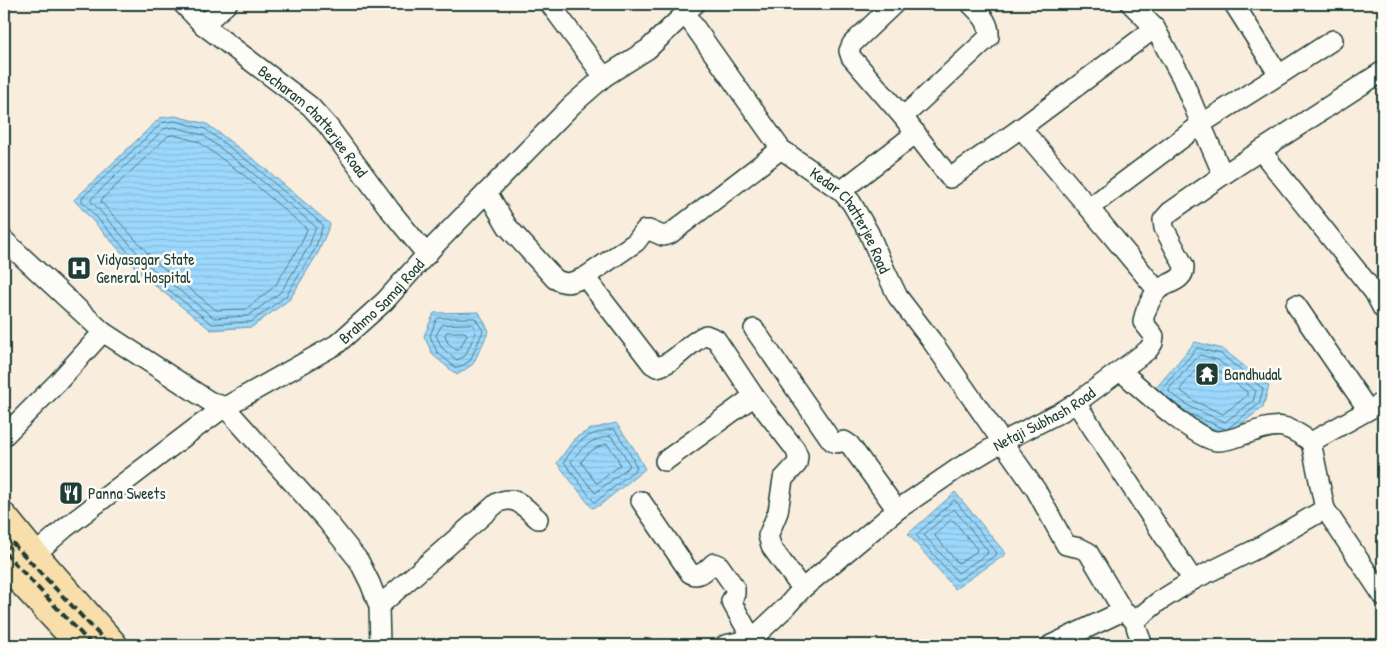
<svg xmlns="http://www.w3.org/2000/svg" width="1387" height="649" viewBox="0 0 1387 649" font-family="'Patrick Hand',sans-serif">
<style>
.water{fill:url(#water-rules);stroke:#699aac}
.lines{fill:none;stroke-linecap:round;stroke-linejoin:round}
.shore{stroke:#517b84;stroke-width:1}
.minor-casing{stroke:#1f3d34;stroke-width:22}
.highway-casing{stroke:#1f3d34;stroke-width:31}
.minor{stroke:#fdfcf7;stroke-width:19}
.highway{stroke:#f8deab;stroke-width:28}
.rail{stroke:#1f3d34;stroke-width:4;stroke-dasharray:8 4;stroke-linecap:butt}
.labels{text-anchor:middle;stroke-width:5;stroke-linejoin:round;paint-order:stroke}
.street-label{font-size:16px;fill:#1f3d34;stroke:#fdfcf7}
.poi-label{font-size:16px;fill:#1f3d34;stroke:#fdfcf7;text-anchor:start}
</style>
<defs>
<pattern id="water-rules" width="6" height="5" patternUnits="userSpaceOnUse" patternTransform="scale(1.25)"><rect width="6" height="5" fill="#9bd8fc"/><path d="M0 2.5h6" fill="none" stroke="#85bad9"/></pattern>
</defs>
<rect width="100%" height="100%" fill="#f9eddd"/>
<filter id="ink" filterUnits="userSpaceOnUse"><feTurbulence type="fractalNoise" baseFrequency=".02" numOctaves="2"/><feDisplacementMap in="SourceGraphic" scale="10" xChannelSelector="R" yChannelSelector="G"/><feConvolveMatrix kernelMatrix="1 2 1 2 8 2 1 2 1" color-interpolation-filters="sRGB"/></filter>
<g filter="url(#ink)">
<path class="water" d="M175,116l32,8 49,37 74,63 -11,27 -29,48 -38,28 -41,3 -68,-54 -69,-76 86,-82z
M479,312l10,19 -16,33 -16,11 -24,-20 -9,-19 10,-23z
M1195,342l28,7 46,37 -6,21 -37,29 -39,-18 -36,-24z
M616,423l17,24 12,22 -45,36 -8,3 -35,-45 18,-25 16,-9z
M955,492l51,62 -51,35 -47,-55z"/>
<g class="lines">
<path class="shore" d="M175,121l30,8 48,36 70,60 -8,24 -29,47 -35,26 -39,2 -66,-52 -64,-71v-3l80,-75z
M174,127l29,8 46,35 67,57 -7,19 -28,46 -33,24 -34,2 -64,-51 -59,-66v-2l73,-70z
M174,135l25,7 46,34 62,53 -5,13 -27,44 -29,23 -30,1 -60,-48 -55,-60 1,-3 66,-63z
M439,318h36l8,13 -13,30 -12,7h-2l-19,-16 -7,-16 6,-16z
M471,324l2,1 3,7 -11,24 -8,4 -15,-12 -6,-13 6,-10z
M447,332h17l2,1 1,2 -8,15h-3l-8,-7 -3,-8z
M1200,355l18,5 38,31 -3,10 -28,21 -33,-14 -23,-16v-3z
M1203,363l11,4 33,25v4l-24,18 -27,-12 -15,-11v-3l20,-24z
M1160,391l37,-43 24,6 42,35 -4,15 -32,25
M1180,408l10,6 35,15
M613,429l2,1 13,20 9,18 -40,33 -3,1 -30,-40c15,-24 21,-27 49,-33z
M610,436l2,1 11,16 7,13 -35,27 -24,-31c12,-17 19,-22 39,-26z
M607,444l10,13 3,8 -21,17 -3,1 -15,-21c7,-10 14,-15 26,-18z
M955,500l42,53 -1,2 -39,26 -41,-46 37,-34z
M954,509l34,42 -1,3 -29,19 -34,-38z
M951,520l3,1 23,28 -1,3 -17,11 -2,-1 -22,-26 1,-2z"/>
<g class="minor-casing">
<g id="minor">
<path id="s1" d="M183,4l20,21 107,81 18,20 62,84 37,45"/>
<path d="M550,4l54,73"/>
<path d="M894,4l-42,40 -3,7 2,6 52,60 47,61 71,-50 134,-100"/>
<path id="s2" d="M684,12l97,137 60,42 10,11 18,31 15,35 14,29 33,43 105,150 30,55 14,3 8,4 35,59 12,10"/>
<path d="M203,25l24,-21"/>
<path d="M1279,75l54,-35"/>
<path d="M903,117l86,-80c1,-15 -8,-22 -18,-33"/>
<path d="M1021,128l68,80 68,82"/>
<path d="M1261,151l113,141 9,17"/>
<path d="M1223,175l160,-104"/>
<path d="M841,191l75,-58"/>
<path d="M487,192l20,34 48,53c13,7 17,3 30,-2l67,87 5,3c19,-4 30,-24 49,-32l10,4 38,57 41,53 3,7 -1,8 -14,15 -5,33 -10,24 4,12 30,41"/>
<path d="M1089,208l112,-84 -19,-46 -27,-50 -24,-24"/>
<path d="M4,240l99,92 106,69 16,6 102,114 32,40 11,22 9,23 1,39"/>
<path d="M585,277l51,-35 9,-12h4l14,6 7,-2 111,-85"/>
<path d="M1296,305l72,105"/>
<path d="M754,329l77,111c4,4 7,3 13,1l6,4 47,65"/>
<path d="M1121,371c17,15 75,69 96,70 9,0 18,-3 26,-6 33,-11 39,-14 68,7"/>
<path d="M1076,403l117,177"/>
<path d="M4,436l54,-54 45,-50"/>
<path d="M1311,442l14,67 58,87"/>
<path d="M1311,442l72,-40"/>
<path d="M665,461l89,-65"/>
<path d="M641,501l49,72c9,6 17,-4 24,-10l5,2 16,23v6l-4,7 21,38 7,6"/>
<path id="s3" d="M34,555l31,-27 128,-98 32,-23 112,-63 48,-43 50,-56 137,-140 32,-28 44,-28 47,-45"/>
<path d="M379,606l118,-103c19,-9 27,4 41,16"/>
<path id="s4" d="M725,645l27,-6 33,-31 17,-19 95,-79 60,-41 45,-27 59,-30 15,-9 72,-53 5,-7 1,-7 -11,-14c1,-9 9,-27 16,-33 10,-7 26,-8 25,-23l-20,-38 -1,-8 7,-8 53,-37 -22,-51 78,-49 -45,-71"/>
<path d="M1051,645l72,-34"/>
<path d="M1143,645l-6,-15 -2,-9 23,-19 35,-22 63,-31 69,-40"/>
</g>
</g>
<g class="highway-casing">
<path id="highway" d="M4,518l30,37 79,90
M4,562l77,83"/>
</g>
<use href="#minor" class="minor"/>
<use href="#highway" class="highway"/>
<path class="rail" d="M4,534l105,111
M4,552l88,93"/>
</g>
</g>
<defs>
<g id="hospital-square" transform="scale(1.25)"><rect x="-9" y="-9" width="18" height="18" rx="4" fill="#1f3d34" stroke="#fdfcf7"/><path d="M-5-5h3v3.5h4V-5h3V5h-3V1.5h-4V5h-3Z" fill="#fff"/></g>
<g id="temple-square" transform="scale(1.25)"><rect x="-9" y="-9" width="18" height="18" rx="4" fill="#1f3d34" stroke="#fdfcf7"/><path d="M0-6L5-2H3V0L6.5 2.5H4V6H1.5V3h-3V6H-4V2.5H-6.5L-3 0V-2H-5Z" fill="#fff"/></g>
<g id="restaurant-square" transform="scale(1.25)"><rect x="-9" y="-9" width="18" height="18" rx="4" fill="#1f3d34" stroke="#fdfcf7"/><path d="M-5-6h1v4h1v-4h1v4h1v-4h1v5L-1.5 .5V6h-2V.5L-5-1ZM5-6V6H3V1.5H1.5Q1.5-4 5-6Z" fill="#fff"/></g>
</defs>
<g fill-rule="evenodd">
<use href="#hospital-square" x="79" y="268"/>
<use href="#temple-square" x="1207" y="374"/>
<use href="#restaurant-square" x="71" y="493"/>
</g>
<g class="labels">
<g class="street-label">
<text dy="6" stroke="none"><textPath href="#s1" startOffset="176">Becharam chatterjee Road</textPath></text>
<text dy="6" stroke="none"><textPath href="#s2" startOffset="270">Kedar Chatterjee Road</textPath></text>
<text dy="6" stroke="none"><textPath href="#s3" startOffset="432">Brahmo Samaj Road</textPath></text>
<text dy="6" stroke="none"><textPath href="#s4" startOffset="395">Netaji Subhash Road</textPath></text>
</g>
<g class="poi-label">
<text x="96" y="265">Vidyasagar State<tspan x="96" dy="18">General Hospital</tspan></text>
<text x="1224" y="380">Bandhudal</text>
<text x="88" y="499">Panna Sweets</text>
</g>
</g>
<rect width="1387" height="649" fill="none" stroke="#fdfcf7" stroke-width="20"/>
<rect x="10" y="10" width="1367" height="629" fill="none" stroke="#1f3d34" stroke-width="2" filter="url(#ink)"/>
</svg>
